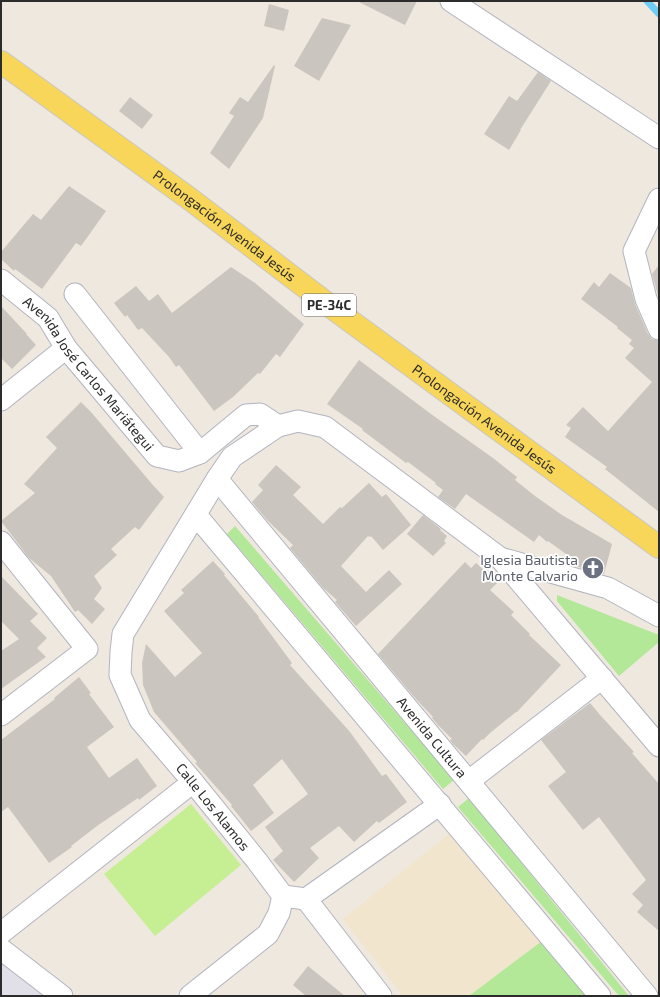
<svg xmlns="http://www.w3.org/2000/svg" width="660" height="997" viewBox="0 0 660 997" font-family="'Exo 2',sans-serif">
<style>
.industrial{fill:#e1dfe7}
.education{fill:#f1e6cd}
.green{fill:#b2e898}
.pitch{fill:#c6ef94}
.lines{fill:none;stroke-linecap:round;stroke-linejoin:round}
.stream{stroke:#6dcef5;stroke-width:7}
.building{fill:#cac5be}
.street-casing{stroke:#b2b4c1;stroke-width:23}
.primary-casing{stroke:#c8c8c8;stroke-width:24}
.street{stroke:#fff;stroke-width:21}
.primary{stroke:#f8d65a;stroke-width:22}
.labels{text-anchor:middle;stroke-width:3.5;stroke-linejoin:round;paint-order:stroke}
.shield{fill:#fff;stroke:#6b6b6b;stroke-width:1}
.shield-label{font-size:13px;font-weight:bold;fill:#2c2c2c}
.street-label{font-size:14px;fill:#2c2c2c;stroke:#fff}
.worship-label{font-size:14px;fill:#5b616d;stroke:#fff;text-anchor:end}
</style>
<rect width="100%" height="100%" fill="#efe8de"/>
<path class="industrial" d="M1,958l49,38h-49z"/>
<path class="education" d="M451,832l91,109 -73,55h-66l-60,-77z"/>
<path class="green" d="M235,526l219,254 -11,9 -216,-255z
M557,595l102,40v7l-40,34 -62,-75z
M469,798l160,198h-10l-161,-189z
M542,941l48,55h-121z"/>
<path class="pitch" d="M191,804l50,61 -86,71 -51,-62z"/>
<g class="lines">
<path class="stream" d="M647,1l12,13"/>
</g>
<path class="building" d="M357,1h60l-12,24z
M269,4l20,6 -5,21 -20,-5z
M322,18l29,7 -32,56 -25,-15z
M274,65l1,1 -12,52 -34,51 -19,-16 24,-37 -5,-3 11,-16 8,5z
M538,72l13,9 -31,49h1l-12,20 -25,-16 25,-38 8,5z
M130,97l23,18 -11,14 -23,-18z
M69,186l37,25 -25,35 -5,-3 -34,46 -27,-20 -1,2 -13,-12v-7l32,-38 8,6z
M659,265v34l-7,-25z
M231,267l24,16 49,41 -24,33 -4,-3 -16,20 -2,-1 -25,24 -19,14 -35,-46 -3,2 -7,-10 -27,-29 -4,2 -11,-15 -2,2 -11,-14 22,-17 13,15 9,-7 14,19z
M610,273l21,15 4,16 13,30 4,5 7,2v171l-54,-43 2,-2 -42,-30 6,-9 -5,-3 17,-18 25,24 44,-49 -27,-24 9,-10 -5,-4 3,-4 -15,-12 1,-1 -37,-28 13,-17 5,5z
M1,306l26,28h-1l10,11 -24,24 -11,-11z
M359,360l72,54 62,44 24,19 -2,3 20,16 27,19 50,29 -8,30 -33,-9 2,-6 -25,-18 -1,1 -8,-7 -5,7 -68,-48 -11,15 -17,-12 5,-7 -8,-6 1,-1 -28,-21 -2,1 -44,-33 1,-1 -36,-25z
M81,402l10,10 61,72 12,13 -25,33 -4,-3 -24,22 6,6 -23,21 8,12 -8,11 11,10 -13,15 -14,-14 -3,2 -24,-36 -22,-18 -28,-37 34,-28 -11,-9 33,-36 -11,-11z
M276,465l25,22 -8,8 30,29 17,-17 2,1 27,-25 13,14 4,-3 25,31 -28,25 -12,-14 -1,1 -2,-1 -27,30 25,26 23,-22 13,14 -46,42 -21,-24 2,-2 -14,-12 -33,-40 3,-3 -26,-25 -15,-18 11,-12 -5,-5z
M423,515l18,14 -1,1 7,6 -3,5 2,2 -13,13 -26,-22z
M213,561l12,13 -1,1 35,42h-1l34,46 -2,2 60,67 32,44 4,-2 21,28 -28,21 -2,-2 -23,21 -15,-16 -29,22 9,10 -25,24 -21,-22 10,-9 -18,-24 43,-33 -26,-35 -29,26 21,28 -23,18 -20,-25 1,-1 -37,-42 2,-1 -43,-50 -11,-27 -1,-22 4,-19 29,33 27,-24 -38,-42 20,-18 -3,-3z
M465,562l6,6 5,-5 22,19 -8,8 24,22 -3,3 19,19 -1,1 32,30 -44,47h-1l-26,21 -7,7 -1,-1 -16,17 -13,-12 -3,-4 2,-1 -15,-15 -5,-6 1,-1 -18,-19 -37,-44z
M1,576l37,38 -8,7 17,17 -10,10 9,9 -45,32v-38l18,-12 -18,-18z
M79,677l12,16 -2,1 25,33 -27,20 22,31 28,-20 20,28 -18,14 -1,-2 -41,28 -26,20 1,1 -23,16 -41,-56 -7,5v-72l54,-41 -1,-1z
M590,703l11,13 33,36 -2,1 27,31v147l-22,-19 6,-7 -11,-11 14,-14 -47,-63 -16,13 -35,-44 18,-14 -25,-32z
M308,966l37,30h-39l-13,-11z"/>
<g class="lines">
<g class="street-casing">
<g id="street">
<path d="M451,1l208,137"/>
<path d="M659,199l-25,52 12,48 13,30"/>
<path id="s1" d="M1,280l47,38 18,30 91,108 22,5 21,-8 46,-38 14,-1 18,12"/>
<path d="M75,294l125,159"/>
<path d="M1,400l65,-52"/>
<path id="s2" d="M217,479l430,517"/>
<path d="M196,515l404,481"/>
<path d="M1,542l86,107 -86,66"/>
<path d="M500,558l159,188"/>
<path d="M469,781l133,-103"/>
<path d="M283,896l-26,-35 -64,-79 -53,-62 -20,-45 1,-23 2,-18 94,-155 15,-22 46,-31 20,-5 27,6 175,131 108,30 51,28"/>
<path d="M283,896l23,3 134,-95"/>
<path d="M306,899l75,97"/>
<path d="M1,933l192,-151"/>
<path d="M1,949l61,47"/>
<path d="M190,996l78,-62 11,-21 4,-17"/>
</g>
</g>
<g class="primary-casing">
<g id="primary">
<path id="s3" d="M1,62l189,137 148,113 321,235"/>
</g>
</g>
<use href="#street" class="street"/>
<use href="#primary" class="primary"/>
</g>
<defs>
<g id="church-disc" transform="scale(1.15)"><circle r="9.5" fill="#6b7280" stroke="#fff"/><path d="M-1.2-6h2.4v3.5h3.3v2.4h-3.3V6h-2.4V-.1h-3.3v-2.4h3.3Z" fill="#fff"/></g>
</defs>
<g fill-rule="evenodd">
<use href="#church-disc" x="593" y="568"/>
</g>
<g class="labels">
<rect class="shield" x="302" y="294" width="54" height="22" rx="3"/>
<g class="shield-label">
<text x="329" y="310">PE-34C</text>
</g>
<g class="street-label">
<text dy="5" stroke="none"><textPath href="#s3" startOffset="277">Prolongación Avenida Jesús</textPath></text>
<text dy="5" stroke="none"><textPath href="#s1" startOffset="129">Avenida José Carlos Mariátegui</textPath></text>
<text dy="5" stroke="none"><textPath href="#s3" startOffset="601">Prolongación Avenida Jesús</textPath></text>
<text dy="5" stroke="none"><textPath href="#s2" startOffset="336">Avenida Cultura</textPath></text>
<text transform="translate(213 807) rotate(51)" y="5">Calle Los Alamos</text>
</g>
<g class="worship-label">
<text x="578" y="565">Iglesia Bautista<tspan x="578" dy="16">Monte Calvario</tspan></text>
</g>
</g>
<rect width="660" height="997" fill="none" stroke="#2c2c2c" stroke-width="4"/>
</svg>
